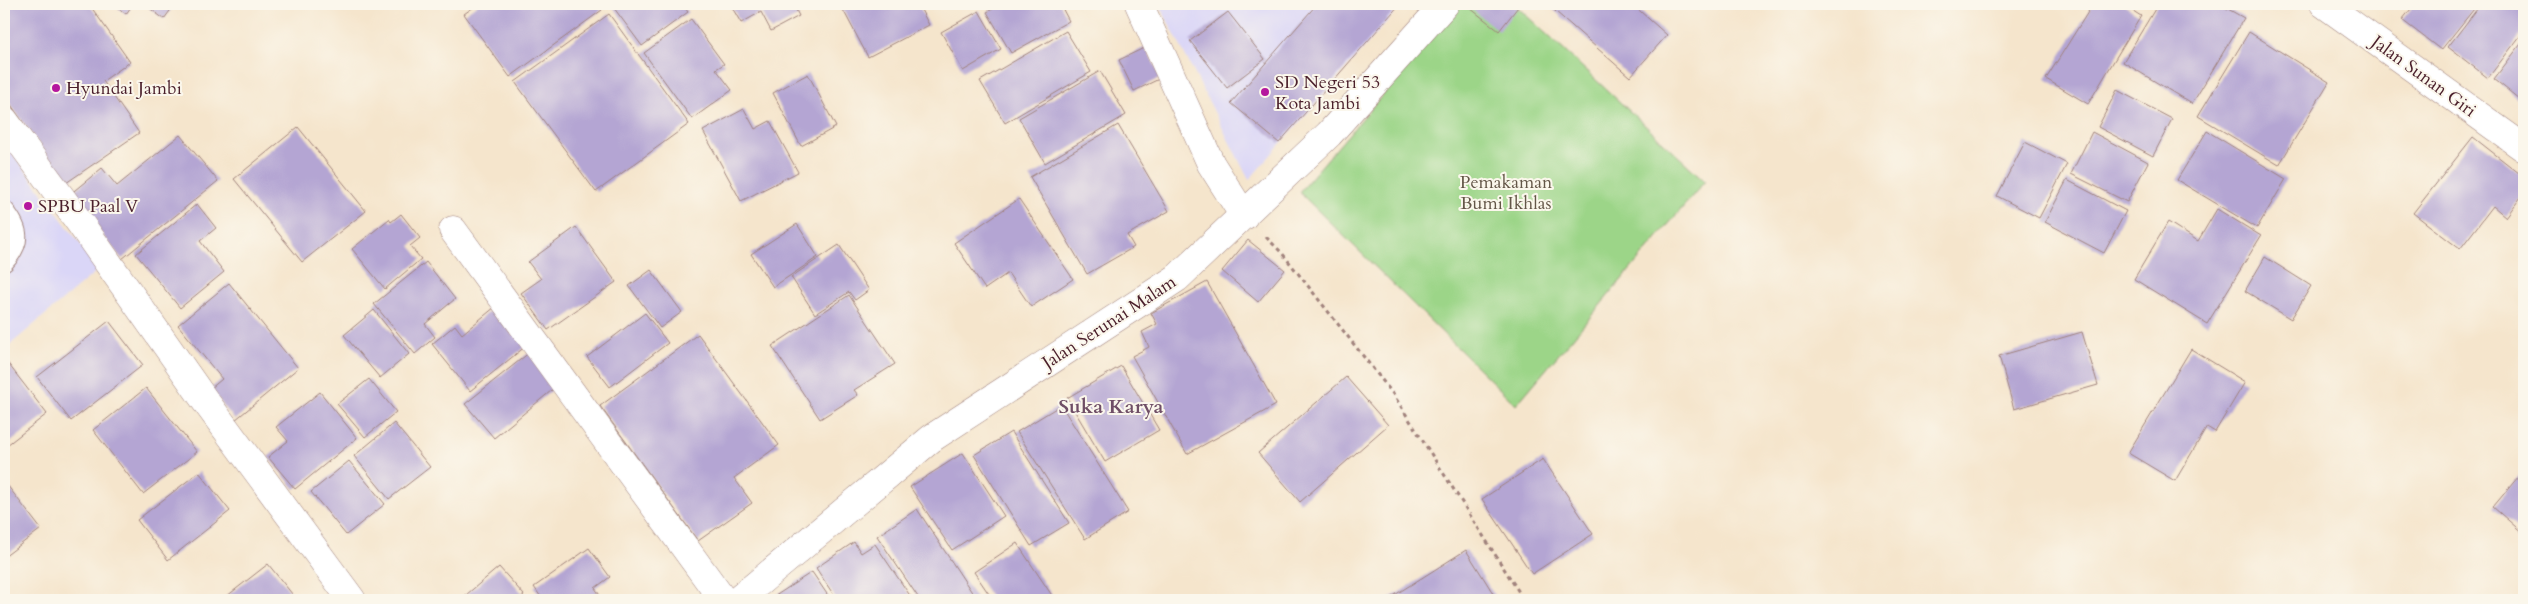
<svg xmlns="http://www.w3.org/2000/svg" width="2528" height="604" viewBox="0 0 2528 604" font-family="Cardo,serif">
<style>
.built{fill:#dad6f7}
.green{fill:#9cd588;stroke:#737a5a}
.building{fill:#b4a5d3}
.lines{fill:none;stroke-linecap:round;stroke-linejoin:round}
.service-casing{stroke:#a0827c;stroke-width:21}
.minor-casing{stroke:#a0827c;stroke-width:29}
.tertiary-casing{stroke:#a0827c;stroke-width:29}
.path{stroke:#a0827c;stroke-width:3;stroke-dasharray:4 4;stroke-linecap:butt}
.service{stroke:#fff;stroke-width:19}
.minor{stroke:#fff;stroke-width:28}
.tertiary{stroke:#fff;stroke-width:28}
.poi-dot{fill:#b5179e;stroke:#fbf7ec;stroke-width:2}
.labels{text-anchor:middle;stroke-width:4;stroke-linejoin:round;paint-order:stroke}
.street-label{font-size:18px;fill:#4a1f2b;stroke:#fbf7ec}
.poi-label{font-size:18px;fill:#4a1f2b;stroke:#fbf7ec;text-anchor:start}
.park-label{font-size:18px;fill:#635647;stroke:#fbf7ec}
.quarter-label{font-size:20px;font-weight:bold;fill:#6f4e66;stroke:#fbf7ec}
</style>
<rect width="100%" height="100%" fill="#fbf7ec"/>
<filter id="ink" filterUnits="userSpaceOnUse"><feTurbulence type="fractalNoise" baseFrequency=".02" numOctaves="2"/><feDisplacementMap in="SourceGraphic" scale="10" xChannelSelector="R" yChannelSelector="G"/><feConvolveMatrix kernelMatrix="1 2 1 2 8 2 1 2 1" color-interpolation-filters="sRGB"/></filter>
<filter id="wash" filterUnits="userSpaceOnUse"><feTurbulence type="fractalNoise" baseFrequency=".0096" numOctaves="4" result="noise"/><feDisplacementMap in="SourceGraphic" scale="20" xChannelSelector="R" yChannelSelector="G"/><feGaussianBlur stdDeviation="1.12" result="paint"/><feColorMatrix in="noise" values="0 0 0 0 0 0 0 0 0 0 0 0 0 0 0 0 0 1.4 0 .05"/><feComposite in="paint" operator="in"/></filter>
<g filter="url(#wash)">
<rect width="100%" height="100%" fill="#f5e5cc"/>
<path class="built" d="M1159,4h243l-153,176z
M4,142l95,127 -95,81z"/>
<path class="green" d="M1461,4h53l191,177 -189,224 -217,-213z"/>
<g id="blocks">
<path class="building" d="M4,4h85l41,58 -27,19 36,52 -73,50 -62,-88z
M113,4h20l-7,10z
M144,4h31l-11,15z
M478,4h119l5,6 -92,67 -46,-63z
M611,4h71l6,8 -46,34z
M730,4h63l6,12 -28,15 -10,-19 -20,11z
M840,4h78l11,21 -61,32z
M1002,4h58l9,17 -58,32 -24,-41z
M1317,4h83l-121,139 -48,-40z
M1465,4h48l5,3 -19,24z
M1547,4h85l35,31 -37,42z
M2093,4h29l19,12 -53,88 -42,-25z
M2158,4h61l25,14 -52,86 -69,-42z
M2415,4h63l-37,46 -39,-30z
M2481,4h43v27l-36,47 -40,-31z
M979,11l22,38 -38,22 -22,-39z
M1228,12l37,47 -38,29 -37,-47z
M609,14l80,110 -93,68 -81,-110z
M691,19l33,45 -8,5 16,21 -40,29 -48,-66z
M1066,31l25,41 -86,51 -25,-42z
M2249,32l80,50 -50,83 -81,-49z
M2524,40v63l-30,-24z
M1146,47l15,31 -27,13 -15,-31z
M1100,71l26,44 -81,48 -26,-45z
M808,74l28,53 -35,19 -28,-53z
M2117,90l55,29 -19,37 -55,-29z
M744,109l11,20 15,-8 28,51 -57,29 -38,-70z
M1118,125l51,86 -42,24 7,12 -47,27 -57,-97z
M298,127l68,84 -64,51 -68,-83z
M2207,131l79,48 -29,49 -80,-48z
M2092,132l56,30 -21,40 -56,-28z
M180,135l38,46 -96,78 -53,-64 33,-27 15,18z
M2473,137l51,40v16l-18,24 -13,-11 -33,43 -47,-36z
M2025,142l42,22 -28,54 -42,-22z
M2067,180l59,31 -22,42 -59,-31z
M1019,199l54,80 -42,28 -23,-34 -23,16 -31,-46z
M197,204l19,24 -16,13 24,31 -44,36 -44,-54z
M2217,209l44,27 -54,88 -73,-45 34,-57 30,19z
M401,214l19,24 -10,8 11,13 -36,30 -33,-40 37,-30 2,3z
M797,224l21,33 -45,30 -22,-33z
M576,227l40,55 -68,48 -27,-37 20,-14 -13,-17z
M1248,240l37,30 -27,32 -36,-31z
M839,245l30,45 -14,10 -6,-8 -34,22 -24,-37z
M2265,257l46,29 -20,33 -46,-28z
M426,262l29,37 -30,25 10,13 -20,17 -41,-50z
M651,270l31,42 -22,16 -31,-42z
M1207,282l69,123 -89,49 -55,-98 17,-9 -7,-15 15,-8 -6,-11z
M229,283l69,85 -63,52 -25,-31 12,-10 -44,-54z
M849,295l46,69 -41,26 4,5 -38,24 -48,-73z
M495,307l31,39 -56,45 -38,-47 23,-19 7,9z
M374,310l35,44 -29,24 -36,-43z
M645,313l23,30 -58,44 -23,-30z
M109,321l34,44 -72,56 -34,-44z
M2082,332l16,53 -84,24 -15,-53z
M698,334l81,111 -45,33 18,25 -54,38 -98,-135z
M2191,349l54,33 -30,50 -8,-5 -32,54 -47,-28z
M530,352l27,34 -63,52 -29,-34z
M6,361l41,53 -40,31 -3,-4v-79z
M1121,366l38,64 -54,32 -38,-64z
M1346,377l42,48 -88,77 -42,-49z
M369,379l27,33 -31,25 -28,-33z
M146,388l51,64 -54,42 -50,-64z
M320,392l37,46 -62,51 -27,-32 20,-16 -12,-14z
M1061,405l67,107 -43,27 -68,-107z
M394,423l36,44 -41,32 -35,-43z
M1011,432l58,91 -38,23 -57,-91z
M963,453l41,63 -52,34 -42,-63z
M1543,459l50,75 -61,40 -50,-75z
M349,461l36,43 -39,31 -35,-43z
M2524,470v64l-31,-27z
M199,472l31,39 -62,49 -31,-40z
M4,481l37,48 -37,28z
M917,509l60,91h-57l-43,-64z
M854,542l7,11 14,-9 38,56h-76l-21,-32z
M1017,543l38,57h-62l-19,-28z
M589,548l21,29 -15,11 8,12h-60l-9,-13z
M1466,550l30,48 -4,2h-101l-1,-2z
M268,564l29,36h-75z
M499,567l25,28 -6,5h-58z
M812,572l19,28h-62z"/>
</g>
</g>
<g filter="url(#ink)">
<use href="#blocks" fill-opacity="0" stroke="#a0827c" stroke-width="1"/>
<g class="lines">
<g class="service-casing">
<path id="service" d="M4,210c16,20 18,32 0,52"/>
</g>
<g class="minor-casing">
<path id="minor" d="M1139,4l72,160 33,52
M4,120l76,103 126,179 146,198
M453,230l270,370
M738,600l194,-162 245,-160 152,-144 116,-130"/>
</g>
<g class="tertiary-casing">
<path id="tertiary" d="M2324,4l200,144"/>
</g>
<path class="path" d="M1266,237l16,16 111,141 131,206"/>
<use href="#service" class="service"/>
<use href="#minor" class="minor"/>
<use href="#tertiary" class="tertiary"/>
</g>
</g>
<g class="poi-dot">
<circle cx="56" cy="88" r="5"/>
<circle cx="1265" cy="92" r="5"/>
<circle cx="28" cy="206" r="5"/>
</g>
<g class="labels">
<g class="street-label">
<text transform="translate(2424 76) rotate(36)" y="6">Jalan Sunan Giri</text>
<text transform="translate(1109 322) rotate(-33)" y="6">Jalan Serunai Malam</text>
</g>
<g class="poi-label">
<text x="1275" y="88">SD Negeri 53<tspan x="1275" dy="21">Kota Jambi</tspan></text>
<text x="66" y="94">Hyundai Jambi</text>
<text x="38" y="212">SPBU Paal V</text>
</g>
<g class="park-label">
<text x="1506" y="188">Pemakaman<tspan x="1506" dy="21">Bumi Ikhlas</tspan></text>
</g>
<g class="quarter-label">
<text x="1111" y="413">Suka Karya</text>
</g>
</g>
<rect width="2528" height="604" fill="none" stroke="#fbf7ec" stroke-width="20"/>
</svg>
